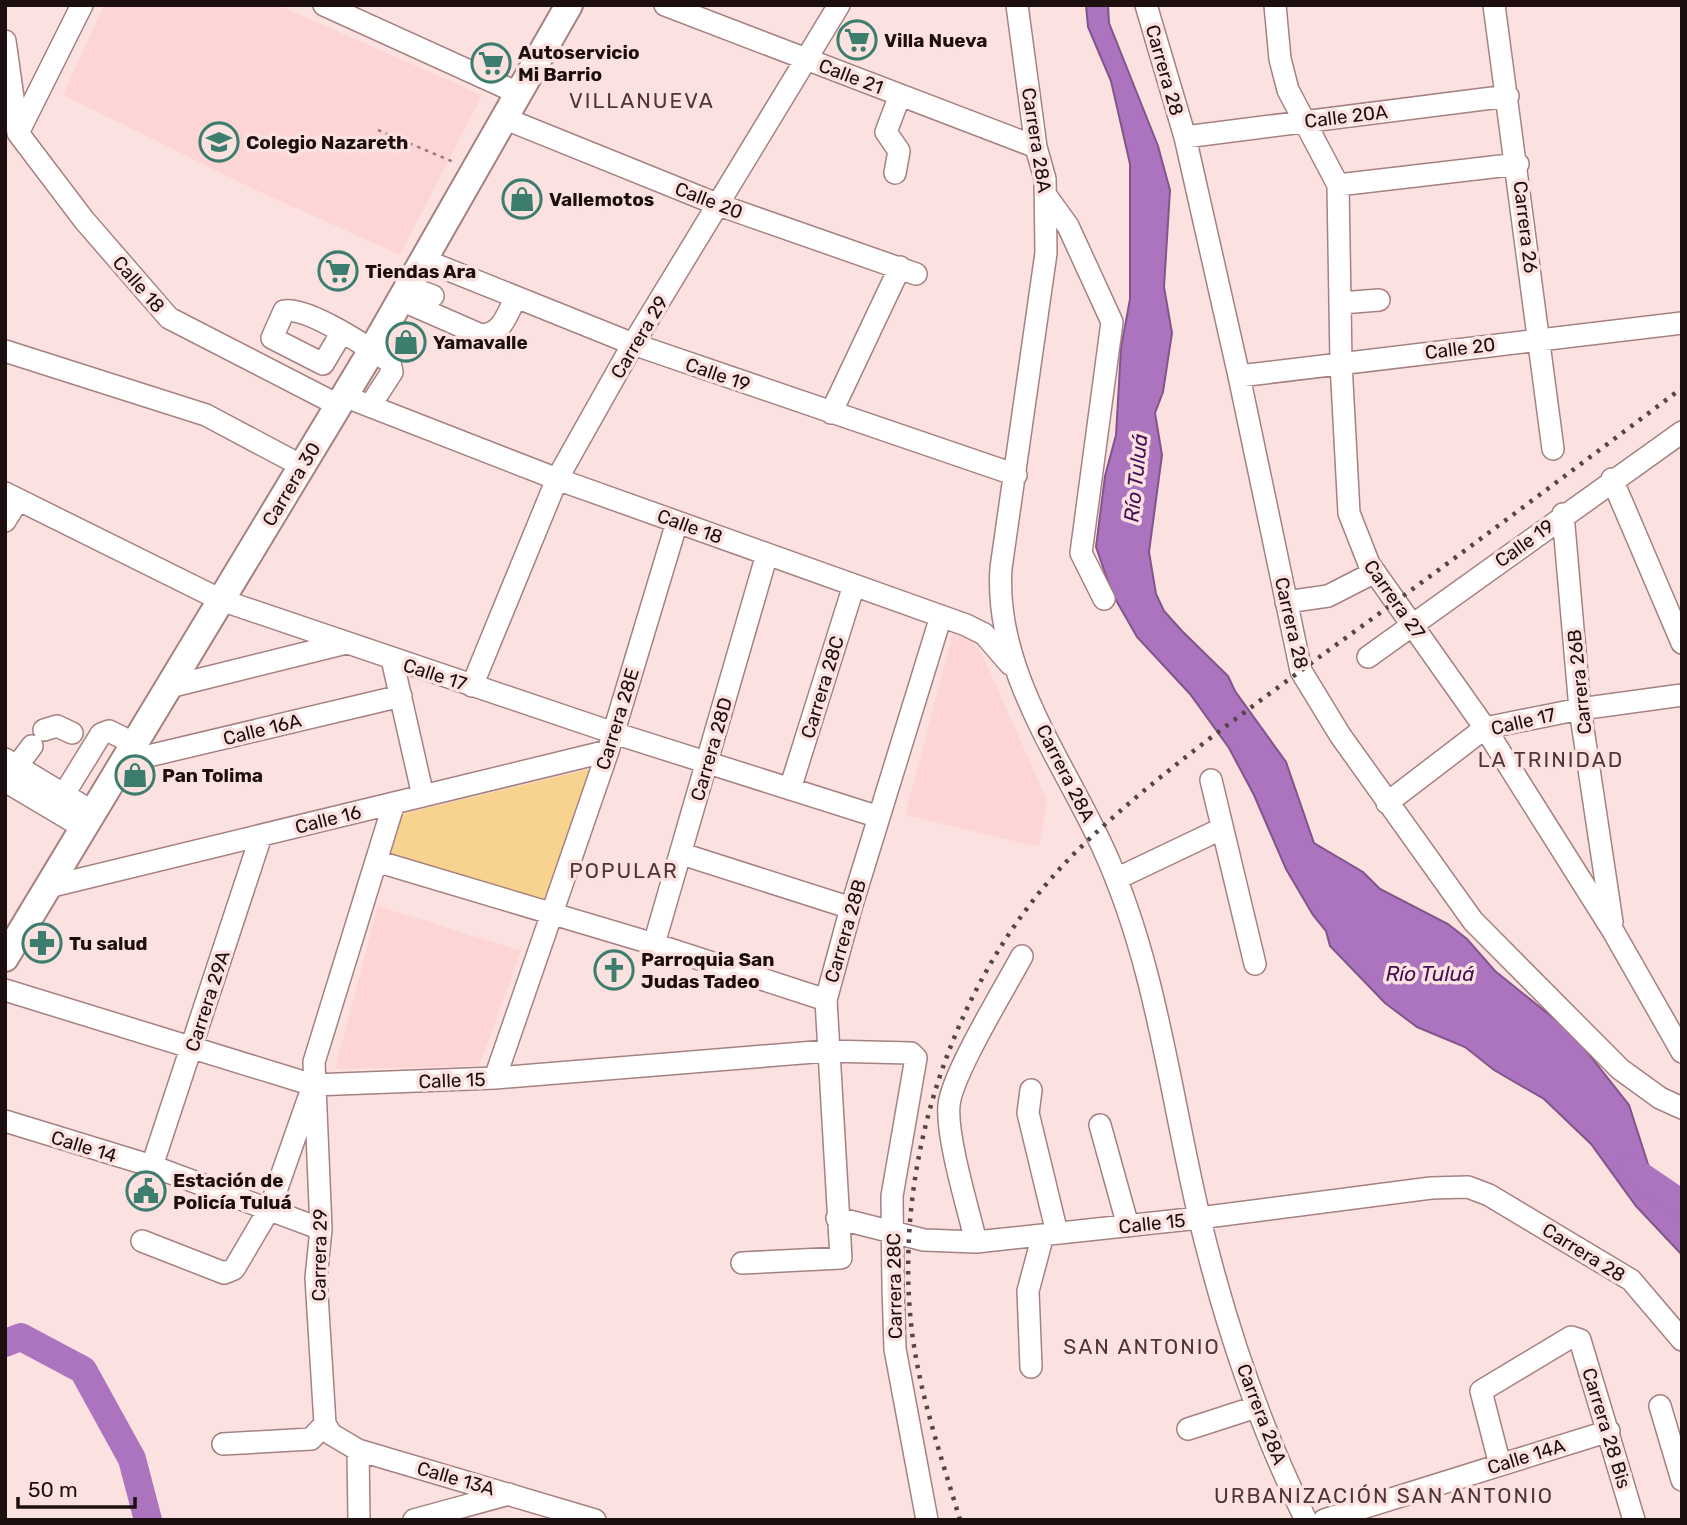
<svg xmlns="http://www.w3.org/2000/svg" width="1687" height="1525" viewBox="0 0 1687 1525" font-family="Rubik,sans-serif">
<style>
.built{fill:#fdd5d4}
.green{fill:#f8d38f}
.water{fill:#ac73be;stroke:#81558a;stroke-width:2}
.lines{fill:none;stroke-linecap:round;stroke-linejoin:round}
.river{stroke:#ac73be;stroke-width:28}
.minor-casing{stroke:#a68181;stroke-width:24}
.major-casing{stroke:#a68181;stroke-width:30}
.path{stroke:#907d7c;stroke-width:2.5;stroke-dasharray:3.5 5;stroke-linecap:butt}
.minor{stroke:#fff;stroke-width:21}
.major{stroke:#fff;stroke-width:26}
.rail{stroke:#554544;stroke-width:4.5;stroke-dasharray:3.5 7;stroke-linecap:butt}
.labels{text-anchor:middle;stroke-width:7;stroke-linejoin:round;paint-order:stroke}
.poi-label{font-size:19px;font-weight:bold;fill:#1d0f0f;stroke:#fbe2e1;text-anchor:start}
.street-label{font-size:19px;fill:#1d0f0f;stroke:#fbe2e1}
.neighbourhood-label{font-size:21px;letter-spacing:2px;fill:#533434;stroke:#fbe2e1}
.water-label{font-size:21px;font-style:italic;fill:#460f55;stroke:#fbe2e1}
</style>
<rect width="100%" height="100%" fill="#fbe2e1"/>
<path class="built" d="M104,5h174l204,90 -82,160 -144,-65 -193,-95z
M953,633l19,8 10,13 65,146 -8,47 -134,-32z
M378,906l143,45 -42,115 -144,3z"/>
<path class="green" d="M593,768l-43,133 -162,-44 14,-43z"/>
<path class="water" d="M1086,5h22l1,18 49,123 12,44 -6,97 8,46 -9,59 -8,21 7,42 -13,97 7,42 8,17 18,20 46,45 7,15 51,71 28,81 49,29 17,17 68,35 19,15 28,32 77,62 57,72 25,78 28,25v47l-46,-49 -45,-62 -47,-45 -50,-29 -29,-23 -48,-20 -32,-24 -55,-57 -4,-15 -13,-16 -27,-46 -32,-74 -25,-47 -39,-54 -53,-57 -25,-44 -16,-46 9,-71 11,-41 5,-87 9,-49v-135l-19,-83 -23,-54z"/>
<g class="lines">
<path class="river" d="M1632,1170l50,34
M5,1343l16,-6 62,33 49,89 16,61"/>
<g class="minor-casing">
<path id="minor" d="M324,5l196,89
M665,5l371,142
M1017,5l19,142 9,32 1,74 -45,315c-7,102 61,191 102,280 53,115 67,245 96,368 25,104 59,208 107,304
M1146,5l39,132 54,239 62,295 39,64 133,186 147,148 40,29 22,10
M1275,5l5,54 8,31 50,95 3,178 8,150 20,51 116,164 128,203 69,121
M1494,5l59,444
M5,41l13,92 66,87 85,98 169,87
M506,119l213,86 197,69
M18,133l64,-128
M1185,137l323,-41
M895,173l4,-22 -13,-19 14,-37
M1338,185l180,-21
M1047,197l21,29 44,96 -31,231 23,46
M424,260l209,84 383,131
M408,287l25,9
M401,300l80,35c21,0 26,-21 35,-38
M1341,303l38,-3
M342,332l-19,32 -51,-26 12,-27c23,-5 85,37 106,51l2,10 -22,34
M5,351l201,64 96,51
M1239,376l443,-53
M344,396l213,83 409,146 18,9 26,30
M831,413l69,-146
M1612,479l70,164
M5,493l216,107 393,133 265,84
M1563,514l17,195 32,213
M5,521l13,-21
M1286,602l42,-6 47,-24
M1368,657l314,-225
M392,659l31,137
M472,686l85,-207 76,-135 206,-339
M169,687l177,-44
M44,730l13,-4 15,7
M5,759l88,53
M123,762l278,-66
M17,766l15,-20
M1211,780l44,184
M5,781l79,47
M790,789l64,-204
M64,794l37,-60 8,-3 26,13
M1387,803l98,-75 95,-19 102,-14
M682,854l169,54
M376,861l278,83 172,56
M1116,879l105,-50
M48,887l560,-136
M654,944l113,-390
M5,990l308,95 182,-7 332,-27 84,2 5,5 -24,138 1,90 2,63 32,171
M495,1078l113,-327 69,-229
M1031,1090l-3,23 29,120
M5,1121l147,45 169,63
M1100,1125l28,101
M152,1166l109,-330
M837,1218l87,22 52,2 223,-24 232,-30 37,-1 21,8 142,85 51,60
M142,1241l82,32 10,-4 36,-61 39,-111
M976,1242c-8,-34 -30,-105 -27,-137 3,-31 56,-117 73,-149
M742,1263l99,-5 -15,-258 25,-92 90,-292
M1031,1367l-3,-76 15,-56
M1660,1406l22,74
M325,1424l-9,-146 5,-49 -7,-167 80,-259
M325,1424l6,10 27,16 237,70
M1188,1429l68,-22
M223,1444l88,-5 14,-15
M358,1450l1,70
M1500,1465l-19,-74 90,-54 9,3 54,180
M414,1520l95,-26
M1324,1520l285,-89"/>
</g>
<g class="major-casing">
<path id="major" d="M5,958l367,-608 197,-345"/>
</g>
<path class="path" d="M378,130l78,33"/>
<use href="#minor" class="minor"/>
<use href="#major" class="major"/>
<path class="rail" d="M960,1520c-18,-61 -40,-124 -48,-188 -21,-173 45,-367 172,-488 72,-69 165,-135 245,-194 119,-86 236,-174 353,-262"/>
</g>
<defs>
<g id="supermarket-ring" transform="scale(2.0125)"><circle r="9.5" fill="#fbe2e1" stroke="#3c7d6d" stroke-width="1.5"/><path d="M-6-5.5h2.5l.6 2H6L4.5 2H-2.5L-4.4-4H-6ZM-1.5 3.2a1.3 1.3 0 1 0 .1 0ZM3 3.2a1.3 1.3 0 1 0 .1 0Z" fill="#3c7d6d"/></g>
<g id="school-ring" transform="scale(2.0125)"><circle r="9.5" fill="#fbe2e1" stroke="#3c7d6d" stroke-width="1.5"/><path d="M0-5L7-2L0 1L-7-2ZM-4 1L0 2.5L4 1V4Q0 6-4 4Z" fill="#3c7d6d"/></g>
<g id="shop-ring" transform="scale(2.0125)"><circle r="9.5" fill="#fbe2e1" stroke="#3c7d6d" stroke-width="1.5"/><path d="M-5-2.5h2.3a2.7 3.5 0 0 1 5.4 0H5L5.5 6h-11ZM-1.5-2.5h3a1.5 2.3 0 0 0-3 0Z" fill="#3c7d6d"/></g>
<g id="pharmacy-ring" transform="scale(2.0125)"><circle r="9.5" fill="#fbe2e1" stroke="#3c7d6d" stroke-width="1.5"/><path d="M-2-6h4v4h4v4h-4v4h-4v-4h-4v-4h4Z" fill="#3c7d6d"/></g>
<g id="church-ring" transform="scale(2.0125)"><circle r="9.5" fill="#fbe2e1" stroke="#3c7d6d" stroke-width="1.5"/><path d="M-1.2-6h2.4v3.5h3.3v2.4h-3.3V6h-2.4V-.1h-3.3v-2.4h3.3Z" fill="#3c7d6d"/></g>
<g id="civic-ring" transform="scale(2.0125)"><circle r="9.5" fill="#fbe2e1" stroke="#3c7d6d" stroke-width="1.5"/><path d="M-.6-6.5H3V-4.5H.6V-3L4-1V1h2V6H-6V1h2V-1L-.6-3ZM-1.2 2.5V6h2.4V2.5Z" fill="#3c7d6d"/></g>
</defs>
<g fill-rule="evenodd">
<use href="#supermarket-ring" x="857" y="40"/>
<use href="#supermarket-ring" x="491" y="63"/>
<use href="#school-ring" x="219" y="142"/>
<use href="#shop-ring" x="522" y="199"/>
<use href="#supermarket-ring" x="338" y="271"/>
<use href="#shop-ring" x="406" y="342"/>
<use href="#shop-ring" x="135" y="775"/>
<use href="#pharmacy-ring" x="42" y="943"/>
<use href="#church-ring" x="614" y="970"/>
<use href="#civic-ring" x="146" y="1191"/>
</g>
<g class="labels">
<g class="poi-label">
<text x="884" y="47">Villa Nueva</text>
<text x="518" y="59">Autoservicio<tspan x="518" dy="22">Mi Barrio</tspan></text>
<text x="246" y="149">Colegio Nazareth</text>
<text x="549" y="206">Vallemotos</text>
<text x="365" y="278">Tiendas Ara</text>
<text x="433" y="349">Yamavalle</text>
<text x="162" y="782">Pan Tolima</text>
<text x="69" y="950">Tu salud</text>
<text x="641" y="966">Parroquia San<tspan x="641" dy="22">Judas Tadeo</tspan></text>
<text x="173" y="1187">Estación de<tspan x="173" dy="22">Policía Tuluá</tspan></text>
</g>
<g class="street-label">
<text transform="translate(1165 70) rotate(74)" y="7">Carrera 28</text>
<text transform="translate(851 76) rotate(21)" y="7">Calle 21</text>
<text transform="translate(1346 116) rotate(-7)" y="7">Calle 20A</text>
<text transform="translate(1037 140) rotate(81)" y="7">Carrera 28A</text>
<text transform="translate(709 200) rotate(21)" y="7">Calle 20</text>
<text transform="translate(1526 227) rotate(83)" y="7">Carrera 26</text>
<text transform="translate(139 284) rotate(49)" y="7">Calle 18</text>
<text transform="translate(639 337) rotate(-59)" y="7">Carrera 29</text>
<text transform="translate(1460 348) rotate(-7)" y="7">Calle 20</text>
<text transform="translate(718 374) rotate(19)" y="7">Calle 19</text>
<text transform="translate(291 484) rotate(-59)" y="7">Carrera 30</text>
<text transform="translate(690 526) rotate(20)" y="7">Calle 18</text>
<text transform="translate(1524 543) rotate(-36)" y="7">Calle 19</text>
<text transform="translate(1395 599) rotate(55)" y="7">Carrera 27</text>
<text transform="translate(1292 623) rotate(77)" y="7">Carrera 28</text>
<text transform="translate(435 674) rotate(18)" y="7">Calle 17</text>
<text transform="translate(1579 682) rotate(-96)" y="7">Carrera 26B</text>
<text transform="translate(822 687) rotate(-73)" y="7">Carrera 28C</text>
<text transform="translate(617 719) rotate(-73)" y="7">Carrera 28E</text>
<text transform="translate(1523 721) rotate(-13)" y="7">Calle 17</text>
<text transform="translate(262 729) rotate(-14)" y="7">Calle 16A</text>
<text transform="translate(711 749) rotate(-74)" y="7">Carrera 28D</text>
<text transform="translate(1066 773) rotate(63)" y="7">Carrera 28A</text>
<text transform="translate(328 819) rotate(-14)" y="7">Calle 16</text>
<text transform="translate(845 931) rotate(-74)" y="7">Carrera 28B</text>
<text transform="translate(207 1001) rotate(-72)" y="7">Carrera 29A</text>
<text transform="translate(452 1080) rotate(-2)" y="7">Calle 15</text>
<text transform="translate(84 1146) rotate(17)" y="7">Calle 14</text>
<text transform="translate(1152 1223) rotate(-6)" y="7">Calle 15</text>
<text transform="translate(1584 1252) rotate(32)" y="7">Carrera 28</text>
<text transform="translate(319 1255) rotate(-89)" y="7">Carrera 29</text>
<text transform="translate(894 1286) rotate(-91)" y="7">Carrera 28C</text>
<text transform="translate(1262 1414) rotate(69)" y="7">Carrera 28A</text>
<text transform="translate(1607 1428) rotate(73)" y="7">Carrera 28 Bis</text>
<text transform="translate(1526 1456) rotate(-17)" y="7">Calle 14A</text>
<text transform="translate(456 1478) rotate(16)" y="7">Calle 13A</text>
</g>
<g class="neighbourhood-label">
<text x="642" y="108">VILLANUEVA</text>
<text x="1551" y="767">LA TRINIDAD</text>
<text x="624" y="878">POPULAR</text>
<text x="1142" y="1354">SAN ANTONIO</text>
<text x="1384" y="1503">URBANIZACIÓN SAN ANTONIO</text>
</g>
<g class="water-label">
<text transform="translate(1136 478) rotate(-84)" y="7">Río Tuluá</text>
<text x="1430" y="981">Río Tuluá</text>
</g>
</g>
<rect width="1687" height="1525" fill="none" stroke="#1d0f0f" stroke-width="14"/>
<path d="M18 1497v10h117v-10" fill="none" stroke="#1d0f0f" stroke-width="3.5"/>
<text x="28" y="1497" font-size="21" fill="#1d0f0f" stroke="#fbe2e1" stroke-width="5" paint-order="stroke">50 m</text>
</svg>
